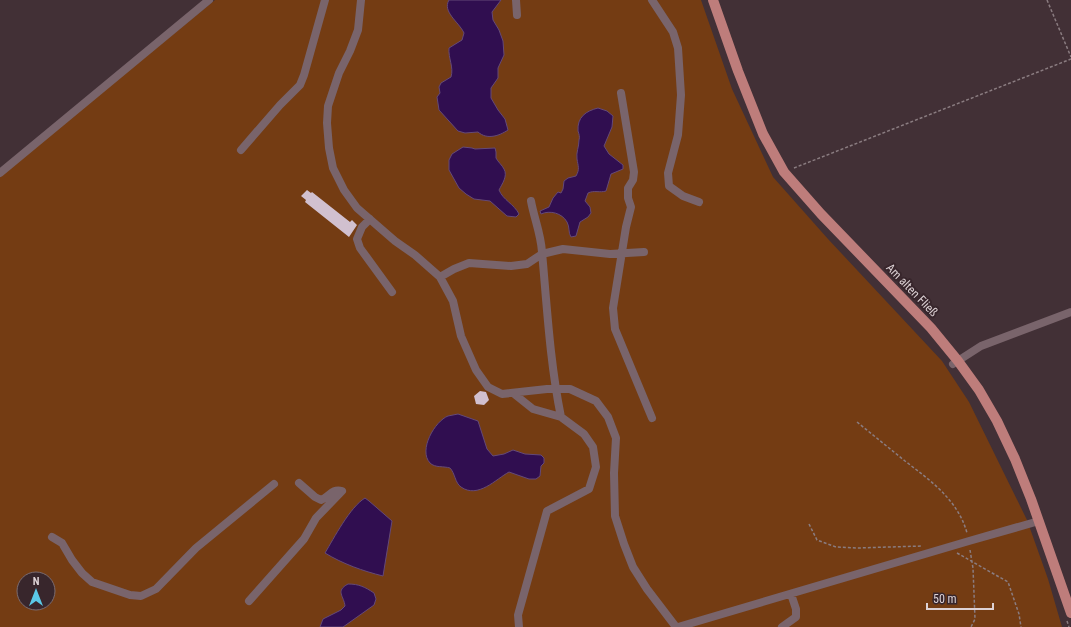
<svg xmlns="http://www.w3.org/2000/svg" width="1071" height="627" viewBox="0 0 1071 627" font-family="'Roboto Condensed',sans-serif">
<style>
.green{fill:#743c13;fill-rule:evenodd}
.water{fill:#300e50;stroke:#644978}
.building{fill:#d1c0cf}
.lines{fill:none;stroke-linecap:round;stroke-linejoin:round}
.path{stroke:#8a7c80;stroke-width:1.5;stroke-dasharray:3 2;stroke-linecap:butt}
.minor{stroke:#79646b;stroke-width:8}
.major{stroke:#be7d7b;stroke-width:10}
.labels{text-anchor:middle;stroke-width:4;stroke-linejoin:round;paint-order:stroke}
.street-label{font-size:12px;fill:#ddd2d5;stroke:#38262c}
</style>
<rect width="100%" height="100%" fill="#423036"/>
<path class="green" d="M215,0h486l31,89 41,88 55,62 114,122 27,41 58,118 21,59 14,48h-1062v-451zM24,579h24v24h-24z"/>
<path class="water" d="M449,0h52l-9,12 1,8 6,10 4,11 1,14 -6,13v10l-7,10v10l7,12 7,9 3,11c-9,6 -21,10 -30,2l-13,1 -7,-2 -19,-21 -2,-13 3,-4 -1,-6 2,-4 10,-6c3,-10 -3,-19 -2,-29l13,-8 2,-7c-5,-11 -22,-21 -15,-33z
M598,108l9,3 6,5 -1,11 -8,19 5,8 14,11v4l-12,5 -5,17c-6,2 -12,-1 -18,2l-3,8 5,6 1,6 -3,4 -8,5 -4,14 -5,1c-3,-4 -1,-10 -4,-15 -5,-9 -17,-12 -26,-8l-1,-3 9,-4 4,-9 5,-6 3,1 2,-4 1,-8 4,-3 8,-2c4,-7 2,-10 1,-17 -1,-7 2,-12 2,-19 1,-3 0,-6 -1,-9 -1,-14 8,-20 20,-23z
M463,147l9,1 3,1 20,-1 1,4v6c2,4 6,7 8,11 4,7 -2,15 -5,21 4,10 15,14 20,24l-3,3 -9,-1 -17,-15 -16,-2 -8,-5 -7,-6 -10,-18v-10l3,-6z
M458,414l20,7 9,28 6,7 11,-2 9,-4 12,4 16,1 3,3v5l-3,3 -1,10 -4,3h-7l-20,-7c-13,7 -31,27 -48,15 -6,-4 -6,-14 -11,-19 -6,-2 -15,0 -20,-5 -12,-13 5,-42 18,-47 3,-1 7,-1 10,-2z
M365,498l4,3 23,20 -9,55c-20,-5 -40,-12 -58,-23 9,-15 25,-46 40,-55z
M348,584c11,0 17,3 26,9l2,6 -2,6 -31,22h-23l3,-8 18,-9 4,-4c-1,-10 -10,-15 3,-22z"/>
<path class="building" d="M307,190l4,3 1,-1 38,30 2,-2 5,5 -8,12 -44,-35 1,-2 -5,-4z
M480,391l6,1 3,8 -5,5 -8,-1 -2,-8z"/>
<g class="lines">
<path class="path" d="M1047,0l24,57
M794,168l277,-109
M857,422c16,13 32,26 48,39 26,20 53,39 62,72
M809,524l8,16 19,7 21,1 65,-2
M970,550l3,18 2,51 -4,8
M957,553l51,29 11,32 2,13
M1067,621l2,6"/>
<path class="minor" d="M361,0l-3,30 -8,21 -11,22 -11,33 -1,17 2,25 4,20 11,22 13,18 38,33 20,14 25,22 13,24 8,35 15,34 12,17 14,7 45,-5h23l26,12 12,16 8,21 -2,35 1,43 9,28 9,23 14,22 29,38
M516,0l1,15
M652,0l21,32 5,16 3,47 -3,40 -10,38 1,13 14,10 16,6
M621,93l13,79 -1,8 -5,8v10l3,9 -5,20 -13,81 2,21 37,89
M241,150l39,-45 20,-20 4,-10 21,-75
M0,173l209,-173
M531,201c3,17 10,33 11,51 5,55 8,111 19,165
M370,219l-8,8 -5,12 3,9 32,44
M440,277l14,-8 15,-6 42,3 16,-2 15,-10 21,-5 47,5 34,-2
M953,364l28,-18 90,-34
M513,393l20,16 28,8 23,17 9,13 3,20 -7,22 -42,22 -29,104 1,12
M52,537l10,6 10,17 10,13 10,9 38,13 11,1 15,-7 40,-41 78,-64
M249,601l55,-62 12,-21 26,-27c-10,-3 -13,6 -21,9l-6,-3 -16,-14
M678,627l291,-86 70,-20
M782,627l14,-10v-8l-5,-15"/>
<path class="major" d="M713,0l25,71 25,63 21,38 37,42 110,114 27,33 21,29 18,31 18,38 16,40 40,114"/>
</g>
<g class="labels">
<g class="street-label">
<text transform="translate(912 290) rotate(46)" y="4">Am alten Fließ</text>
</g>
</g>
<g transform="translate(36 591)"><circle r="19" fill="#38262c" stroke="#7a6b70"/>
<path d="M0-3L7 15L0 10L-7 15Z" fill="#5bc8e7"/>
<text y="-6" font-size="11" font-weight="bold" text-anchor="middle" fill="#ddd2d5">N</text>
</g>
<path d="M927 603v6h66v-6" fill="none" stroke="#ddd2d5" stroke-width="2"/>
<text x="933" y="603" font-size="12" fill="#ddd2d5" stroke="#38262c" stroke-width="3" paint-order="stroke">50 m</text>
</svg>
